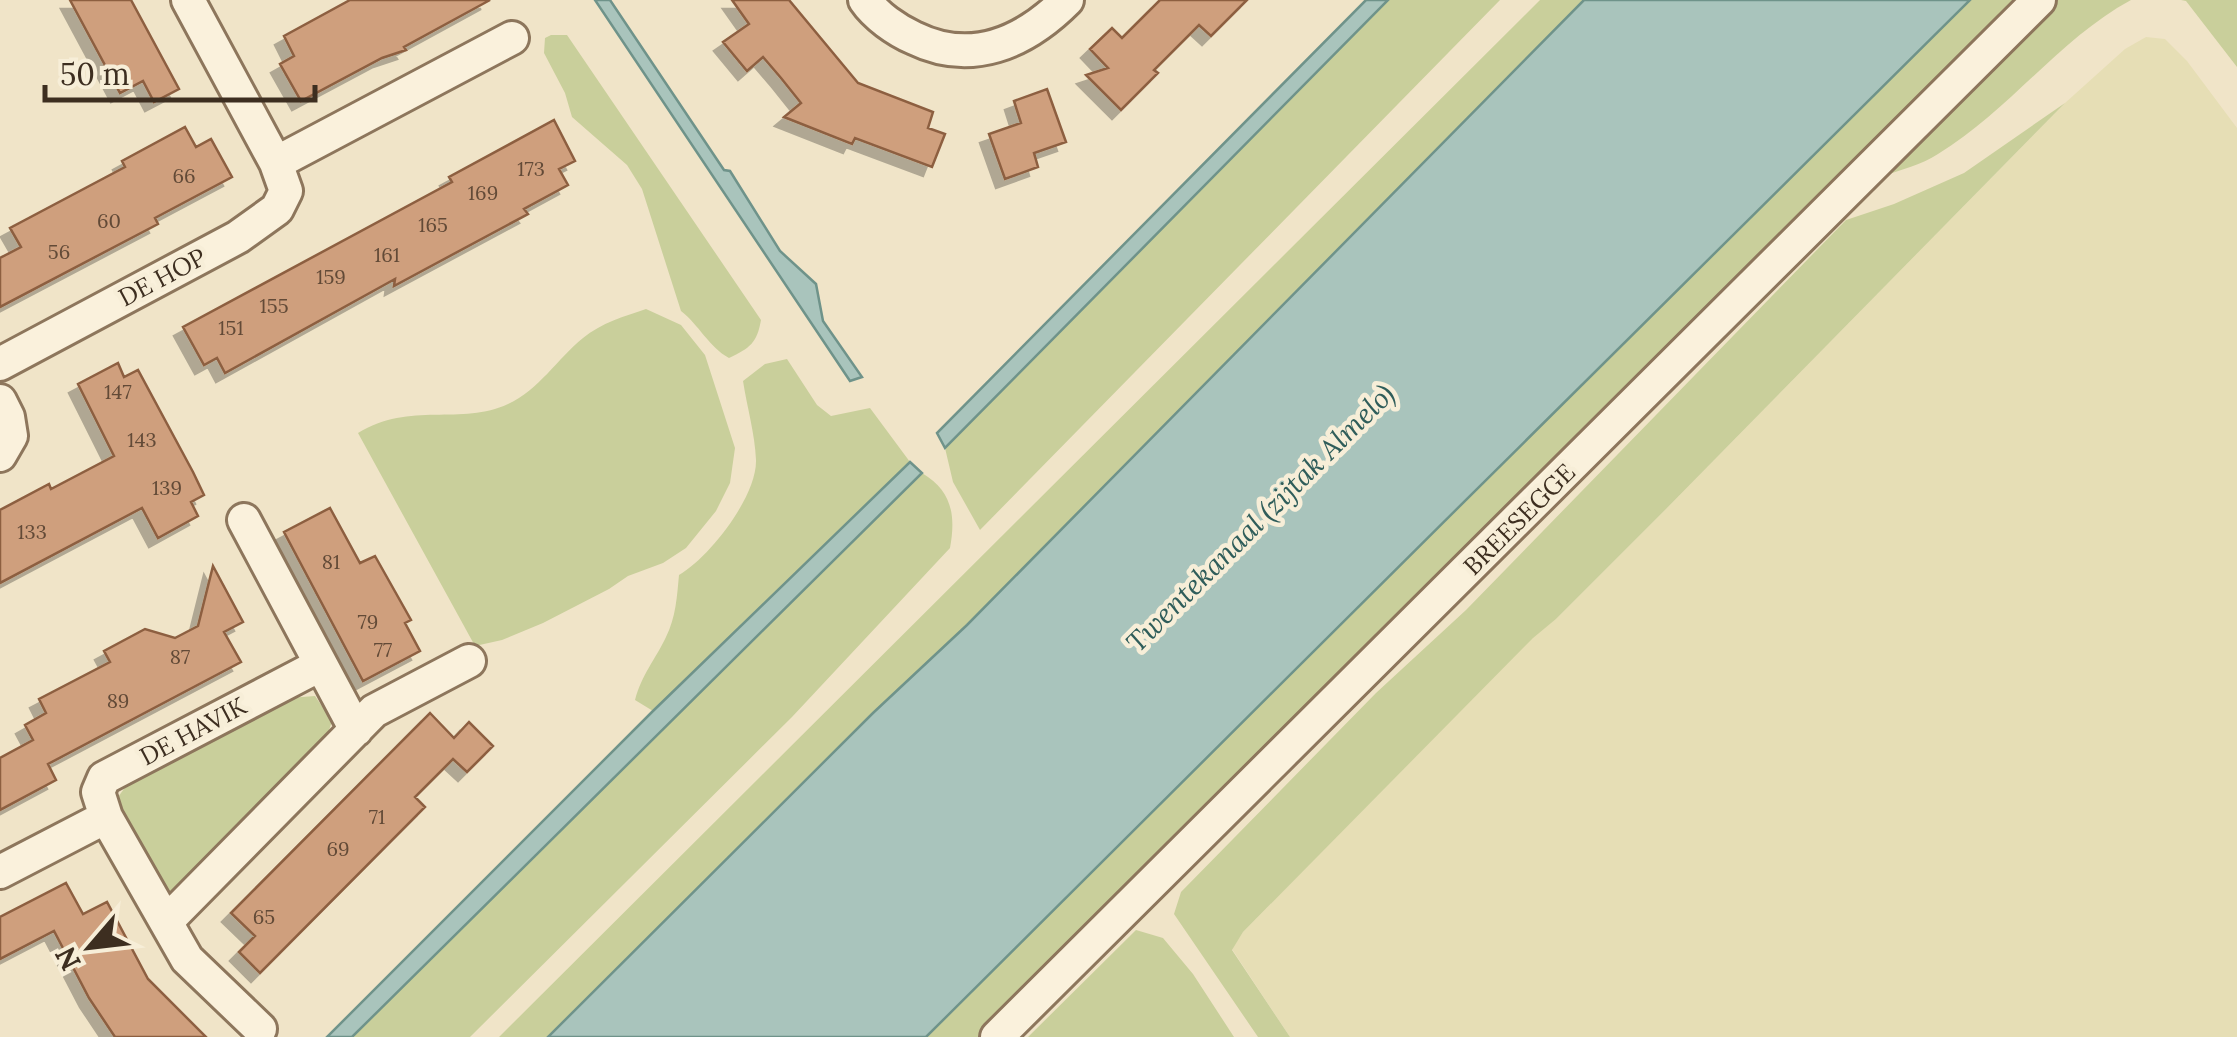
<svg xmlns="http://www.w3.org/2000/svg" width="2237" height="1037" viewBox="0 0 2237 1037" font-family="Lora,serif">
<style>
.farmland{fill:#e6deb5}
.green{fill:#c9cf9b}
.water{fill:#a9c4bc;stroke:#6f938a;stroke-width:2.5}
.building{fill:#cf9f7d;stroke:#8d5f41;stroke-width:2.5;filter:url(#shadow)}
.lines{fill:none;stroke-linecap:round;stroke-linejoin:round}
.street-casing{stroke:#8d765c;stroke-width:38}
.street{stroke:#faf1dc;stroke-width:32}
.labels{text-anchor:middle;stroke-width:9;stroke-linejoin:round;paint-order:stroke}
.number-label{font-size:20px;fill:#624a37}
.street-label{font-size:25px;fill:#3d2e20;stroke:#f7eed8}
.water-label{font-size:28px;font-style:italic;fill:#2f5d5a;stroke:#f7eed8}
</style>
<defs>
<filter id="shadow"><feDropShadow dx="-9" dy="9" stdDeviation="0" flood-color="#0004"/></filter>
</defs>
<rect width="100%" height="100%" fill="#f0e4c8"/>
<path class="farmland" d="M2146,37l19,2 22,22 50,67v909h-947l-58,-88 11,-17 290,-295 23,-18 110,-110 399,-406 60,-54z"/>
<path class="green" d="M1388,0h112l-520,530 -27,-48 -8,-34z
M1540,0h44l-617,625 -94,88 -325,324h-49z
M1970,0h47l-1033,1037h-58c349,-345 694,-693 1044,-1037z
M2058,0h73c-72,39 -122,111 -193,154 -16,11 -39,16 -57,23z
M2181,0h56v67l-51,-66z
M551,35h16l194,285c-4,23 -11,28 -32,38 -20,-11 -30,-33 -48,-47l-39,-122 -15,-24 -55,-48 -7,-24 -21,-40 1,-15z
M2065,103l-399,406 -110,110 -23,19 -290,294 -11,18 58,87h-32l-84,-123 7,-22 195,-199 90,-83 380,-390 48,-16 70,-31z
M646,309l35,16 24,30 30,93 -5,35 -14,28 -30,37 -23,15 -35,13 -19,13 -66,34 -41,17 -27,6 -117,-213c52,-32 104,-7 150,-29 31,-14 49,-45 75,-66 18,-15 42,-22 63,-29z
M787,359l30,46 14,11 39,-8 40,54 -257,249 -18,-11c7,-26 20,-40 31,-63 10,-20 11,-41 13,-62 31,-18 78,-79 77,-115 -1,-26 -9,-53 -13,-79l22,-17z
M922,473c30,18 34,42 28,75l-158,169 -322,320h-118z
M315,696l17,25 -9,28 -152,147c-24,-28 -45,-63 -53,-99l17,-23 141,-75z
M1136,930l27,8 30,36 41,63h-206z"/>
<path class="water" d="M595,0h15l114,170 6,1 50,80 36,33 7,37 39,56 -12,4z
M1366,0h22l-443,448 -8,-15z
M1584,0h386c-350,344 -695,692 -1044,1037h-378l325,-324 94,-88z
M910,462l12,11 -570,564h-25l326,-326z"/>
<path class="building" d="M70,0h61l48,89 -25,13 -11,-21 -23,12z
M350,0h140l-86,47 2,3 -24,8 -81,43 -21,-37 14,-8 -10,-20z
M732,0h57l69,83 75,29 -5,16 17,6 -13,33 -77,-29 -3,6 -68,-27 17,-14 -20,-25 -18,-21 -16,14 -24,-29 26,-18z
M1160,0h87l-36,36 -12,-11 -45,45 4,3 -37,37 -35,-35 22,-7 -18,-19 22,-21 10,10z
M1047,89l19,53 -32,11 4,14 -33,12 -16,-45 32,-11 -7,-22z
M554,120l21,41 -16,8 9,16 -44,24 4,5 -134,72 1,-7 -170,94 -8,-15 -13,7 -21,-38 269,-145 -3,-5z
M185,127l11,20 15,-8 21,38 -77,41 3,6 -158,83v-49l21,-11 -11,-19 115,-61 -3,-6z
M118,363l6,14 14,-7 55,102 11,23 -13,7 7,14 -40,22 -16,-30 -142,75v-73l49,-26 2,5 63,-33 -36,-72z
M330,508l30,55 15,-7 36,64 -6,3 15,28 -57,30 -79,-149z
M213,566l30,56 -19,10 17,30 -193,102 8,16 -56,30v-52l33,-18 -8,-15 21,-12 -7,-14 71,-37 -6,-11 41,-22 30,9 23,-12z
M430,713l24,25 15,-16 24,24 -26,26 -14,-13 -38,38 10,10 -165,166 -21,-21 16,-16 -24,-23z
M66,883l17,31 24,-12 41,77 58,58h-91l-26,-39 -35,-67 -54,28v-42z"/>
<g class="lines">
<g class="street-casing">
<path id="street" d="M188,0l88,163
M865,0c11,16 31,30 49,38 57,28 110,5 153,-38
M0,364l238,-127 39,-28 9,-18 -10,-28 236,-125
M0,401l8,16 3,19 -11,19
M244,520l112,210
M0,872l106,-55
M166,922l208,-211 95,-50
M260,1029l-73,-70 -81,-142 -8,-25 6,-14 216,-113
M997,1037l1042,-1037"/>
</g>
<use href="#street" class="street"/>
</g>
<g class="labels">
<g class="number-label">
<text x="531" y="176">173</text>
<text x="184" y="183">66</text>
<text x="483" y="200">169</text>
<text x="109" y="228">60</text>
<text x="433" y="232">165</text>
<text x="59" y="259">56</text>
<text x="387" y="262">161</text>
<text x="331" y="284">159</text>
<text x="274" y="313">155</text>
<text x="231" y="335">151</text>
<text x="118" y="399">147</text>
<text x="142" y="447">143</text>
<text x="167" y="495">139</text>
<text x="32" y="539">133</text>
<text x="331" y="569">81</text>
<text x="368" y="629">79</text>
<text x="383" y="657">77</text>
<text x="180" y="664">87</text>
<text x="118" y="708">89</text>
<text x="377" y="824">71</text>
<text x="338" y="856">69</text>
<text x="264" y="924">65</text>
</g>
<g class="street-label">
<text transform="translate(162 277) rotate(-28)" y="9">DE HOP</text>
<text transform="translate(1519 519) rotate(-45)" y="9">BREESEGGE</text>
<text transform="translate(193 731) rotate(-28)" y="9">DE HAVIK</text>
</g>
<g class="water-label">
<text transform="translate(1260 518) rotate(-45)" y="10">Twentekanaal (zijtak Almelo)</text>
</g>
</g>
<g transform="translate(90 947) rotate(242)" stroke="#f7eed8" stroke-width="8" paint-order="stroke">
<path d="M0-8L18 38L0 25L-18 38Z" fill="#3d2e20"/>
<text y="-15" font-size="28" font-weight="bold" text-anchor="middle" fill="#3d2e20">N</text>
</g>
<path d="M45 85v15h270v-15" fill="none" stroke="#3d2e20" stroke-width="5"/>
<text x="60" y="85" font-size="30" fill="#3d2e20" stroke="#f7eed8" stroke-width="8" paint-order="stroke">50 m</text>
</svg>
